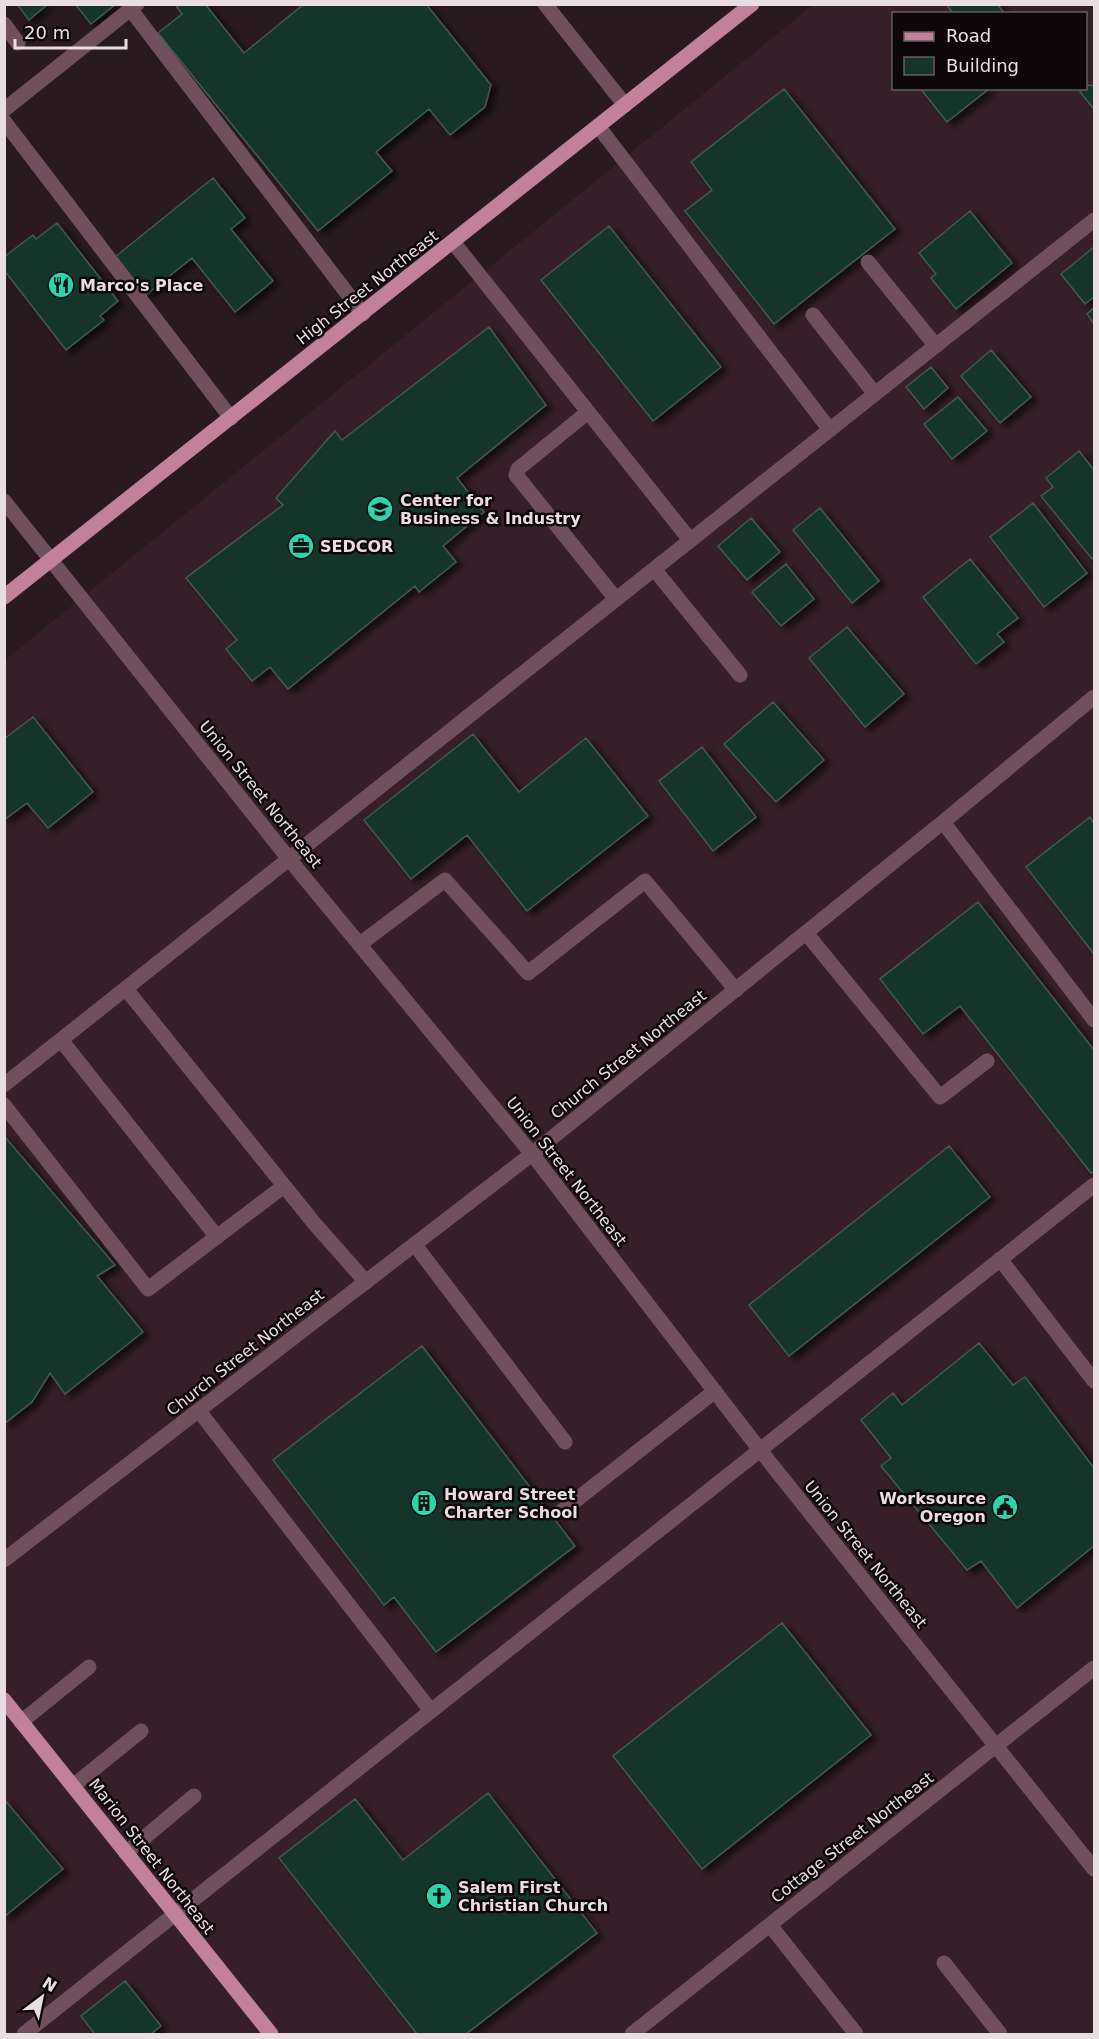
<svg xmlns="http://www.w3.org/2000/svg" width="1099" height="2039" viewBox="0 0 1099 2039" font-family="'DejaVu Sans',sans-serif">
<style>
.built{fill:#361f28;fill-rule:evenodd}
.building{fill:#15352b;stroke:#445952;stroke-width:1.5;filter:url(#shadow)}
.lines{fill:none;stroke-linecap:round;stroke-linejoin:round}
.minor{stroke:#70505d;stroke-width:15}
.major{stroke:#c2809b;stroke-width:15}
.labels{text-anchor:middle;stroke-width:5;stroke-linejoin:round;paint-order:stroke}
.poi-label{font-size:16px;font-weight:bold;fill:#e9dde1;stroke:#0e0709;text-anchor:start}
.street-label{font-size:16px;fill:#e9dde1;stroke:#0e0709}
</style>
<defs>
<filter id="shadow"><feDropShadow dx="6" dy="4" stdDeviation="3" flood-color="#0009"/></filter>
</defs>
<rect width="100%" height="100%" fill="#2a1a20"/>
<path class="built" d="M813,5h281v2029h-1089v-1374zM894,14h192v74h-192z"/>
<path class="building" d="M17,4h31l-19,16z
M75,4h41l-25,20z
M180,4h25l39,49 60,-49h122l65,81 -6,22 -35,28 -21,-26 -53,43 16,19 -74,60 -160,-198 24,-19 -5,-7z
M946,4h51l8,10h-54l1,-2z
M1089,85l5,1v23l-14,-17z
M920,88h70l-43,34z
M784,89l111,140 -121,95 -89,-113 27,-21 -21,-28z
M213,178l32,40 -14,11 42,52 -38,31 -43,-54 -46,37 -31,-38z
M970,211l42,52 -56,46 -25,-31 5,-4 -17,-21z
M57,223l61,78 -18,15 4,4 -38,30 -62,-80v-13l29,-22 3,4z
M609,226l112,141 -68,54 -112,-141z
M1094,247v50l-9,7 -24,-30z
M1094,308v16l-7,-10z
M489,327l57,78 -89,73 27,34 -41,34 13,16 -37,30 -4,-6 -127,103 -18,-22 -18,14 -26,-32 11,-9 -51,-62 97,-73 -7,-7 59,-67 7,9z
M991,350l40,47 -31,26 -39,-47z
M931,367l17,21 -24,21 -18,-22z
M958,397l29,34 -35,28 -28,-35z
M1079,451l15,19v87l-2,2 -51,-63 12,-9 -7,-9z
M1033,503l54,70 -43,34 -54,-70z
M820,508l59,73 -27,22 -59,-73z
M751,518l29,34 -33,28 -29,-34z
M970,559l48,59 -21,16 7,8 -28,22 -53,-67z
M786,564l28,35 -33,27 -29,-34z
M847,627l57,67 -39,33 -56,-69z
M773,702l51,58 -48,42 -52,-58z
M33,717l60,75 -45,36 -21,-25 -23,17v-81z
M473,734l46,58 67,-54 62,78 -121,95 -60,-76 -56,44 -47,-59z
M702,747l54,70 -43,34 -54,-70z
M1090,817l4,7v130l-68,-87z
M978,902l116,148v121l-3,2 -131,-167 -37,28 -43,-55z
M4,1136l111,129 -18,11 46,56 -78,62 -15,-21 -18,29 -28,22z
M949,1146l41,51 -201,159 -40,-51z
M979,1343l34,42 12,-8 69,91v78l-77,62 -36,-47 -14,9 -86,-104 10,-8 -30,-38 32,-27 9,12z
M422,1346l153,200 -139,106 -42,-55 -10,8 -111,-145z
M782,1623l89,112 -169,134 -89,-113z
M488,1793l109,140 -131,101h-49l-138,-176 76,-59 48,61z
M4,1799l59,70 -59,48z
M125,1981l36,45 -10,8h-59l2,-1 -13,-17z"/>
<g class="lines">
<path class="minor" d="M545,4l80,101
M131,10l232,304
M4,24l14,19
M4,110l133,-106
M4,121l227,297
M598,126l232,304
M453,242l237,298
M868,262l68,84
M813,315l62,79
M588,412l-70,57 -2,6 100,124
M4,501l285,358 243,295 228,296 334,419
M654,569l86,106
M943,822l151,198
M806,933l134,164 47,-36
M360,944l85,-64 83,93 117,-92 91,109
M126,989l188,234 52,59
M61,1040l156,197
M4,1085l1090,-865
M4,1105l144,184 136,-103
M415,1245l150,197
M1000,1259l94,122
M199,1411l232,300
M562,1511l153,-120
M4,1560l528,-406 411,-332 151,-125
M21,1722l68,-55
M73,1786l68,-55
M126,1853l68,-57
M770,1925l86,109
M944,1963l56,71
M24,2034l1070,-849
M632,2034l462,-366"/>
<path class="major" d="M4,597l748,-593
M4,1700l267,334"/>
</g>
<defs>
<g id="restaurant-disc" transform="scale(1.35)"><circle r="9.5" fill="#2bd5ac" stroke="#0e0709"/><path d="M-5-6h1v4h1v-4h1v4h1v-4h1v5L-1.5 .5V6h-2V.5L-5-1ZM5-6V6H3V1.5H1.5Q1.5-4 5-6Z" fill="#111"/></g>
<g id="university-disc" transform="scale(1.35)"><circle r="9.5" fill="#2bd5ac" stroke="#0e0709"/><path d="M0-5L7-2L0 1L-7-2ZM-4 1L0 2.5L4 1V4Q0 6-4 4Z" fill="#111"/></g>
<g id="office-disc" transform="scale(1.35)"><circle r="9.5" fill="#2bd5ac" stroke="#0e0709"/><path d="M-6-3h4V-5.5h4V-3h4V5H-6ZM-1-4.5V-3h2v-1.5ZM-6 0V1H6V0Z" fill="#111"/></g>
<g id="building-disc" transform="scale(1.35)"><circle r="9.5" fill="#2bd5ac" stroke="#0e0709"/><path d="M-4-6H4V6H1V3H-1V6H-4ZM-2.5-4.3h1.7v1.8h-1.7ZM.8-4.3h1.7v1.8H.8ZM-2.5-1h1.7V.8h-1.7ZM.8-1h1.7V.8H.8Z" fill="#111"/></g>
<g id="civic-disc" transform="scale(1.35)"><circle r="9.5" fill="#2bd5ac" stroke="#0e0709"/><path d="M-.6-6.5H3V-4.5H.6V-3L4-1V1h2V6H-6V1h2V-1L-.6-3ZM-1.2 2.5V6h2.4V2.5Z" fill="#111"/></g>
<g id="church-disc" transform="scale(1.35)"><circle r="9.5" fill="#2bd5ac" stroke="#0e0709"/><path d="M-1.2-6h2.4v3.5h3.3v2.4h-3.3V6h-2.4V-.1h-3.3v-2.4h3.3Z" fill="#111"/></g>
</defs>
<g fill-rule="evenodd">
<use href="#restaurant-disc" x="61" y="285"/>
<use href="#university-disc" x="380" y="509"/>
<use href="#office-disc" x="301" y="546"/>
<use href="#building-disc" x="424" y="1503"/>
<use href="#civic-disc" x="1005" y="1507"/>
<use href="#church-disc" x="439" y="1896"/>
</g>
<g class="labels">
<g class="poi-label">
<text x="80" y="291">Marco's Place</text>
<text x="400" y="506">Center for<tspan x="400" dy="18">Business &amp; Industry</tspan></text>
<text x="320" y="552">SEDCOR</text>
<text x="444" y="1500">Howard Street<tspan x="444" dy="18">Charter School</tspan></text>
<text x="986" y="1504" text-anchor="end">Worksource<tspan x="986" dy="18">Oregon</tspan></text>
<text x="458" y="1893">Salem First<tspan x="458" dy="18">Christian Church</tspan></text>
</g>
<g class="street-label">
<text transform="translate(367 287) rotate(-38)" y="6">High Street Northeast</text>
<text transform="translate(261 794) rotate(51)" y="6">Union Street Northeast</text>
<text transform="translate(628 1054) rotate(-39)" y="6">Church Street Northeast</text>
<text transform="translate(567 1171) rotate(52)" y="6">Union Street Northeast</text>
<text transform="translate(245 1352) rotate(-38)" y="6">Church Street Northeast</text>
<text transform="translate(866 1554) rotate(51)" y="6">Union Street Northeast</text>
<text transform="translate(852 1837) rotate(-38)" y="6">Cottage Street Northeast</text>
<text transform="translate(152 1856) rotate(52)" y="6">Marion Street Northeast</text>
</g>
</g>
<rect width="1099" height="2039" fill="none" stroke="#e9dde1" stroke-width="12"/>
<rect x="892" y="12" width="195" height="78" fill="#0e0709" stroke="#665d5f" stroke-width="1.5"/>
<rect x="904" y="32" width="30" height="9" fill="#c2809b" stroke="#665d5f" stroke-width="1.5"/>
<text x="946" y="42" font-size="18" fill="#e9dde1">Road</text>
<rect x="904" y="57" width="30" height="18" fill="#15352b" stroke="#665d5f" stroke-width="1.5"/>
<text x="946" y="72" font-size="18" fill="#e9dde1">Building</text>
<g transform="translate(42 1997) rotate(32)" stroke="#0e0709" stroke-width="4.5" paint-order="stroke">
<path d="M0-4.5L10 22L0 15L-10 22Z" fill="#e9dde1"/>
<text y="-9" font-size="16" font-weight="bold" text-anchor="middle" fill="#e9dde1">N</text>
</g>
<path d="M15 39v9h111v-9" fill="none" stroke="#e9dde1" stroke-width="3"/>
<text x="24" y="39" font-size="18" fill="#e9dde1" stroke="#0e0709" stroke-width="4.5" paint-order="stroke">20 m</text>
</svg>
